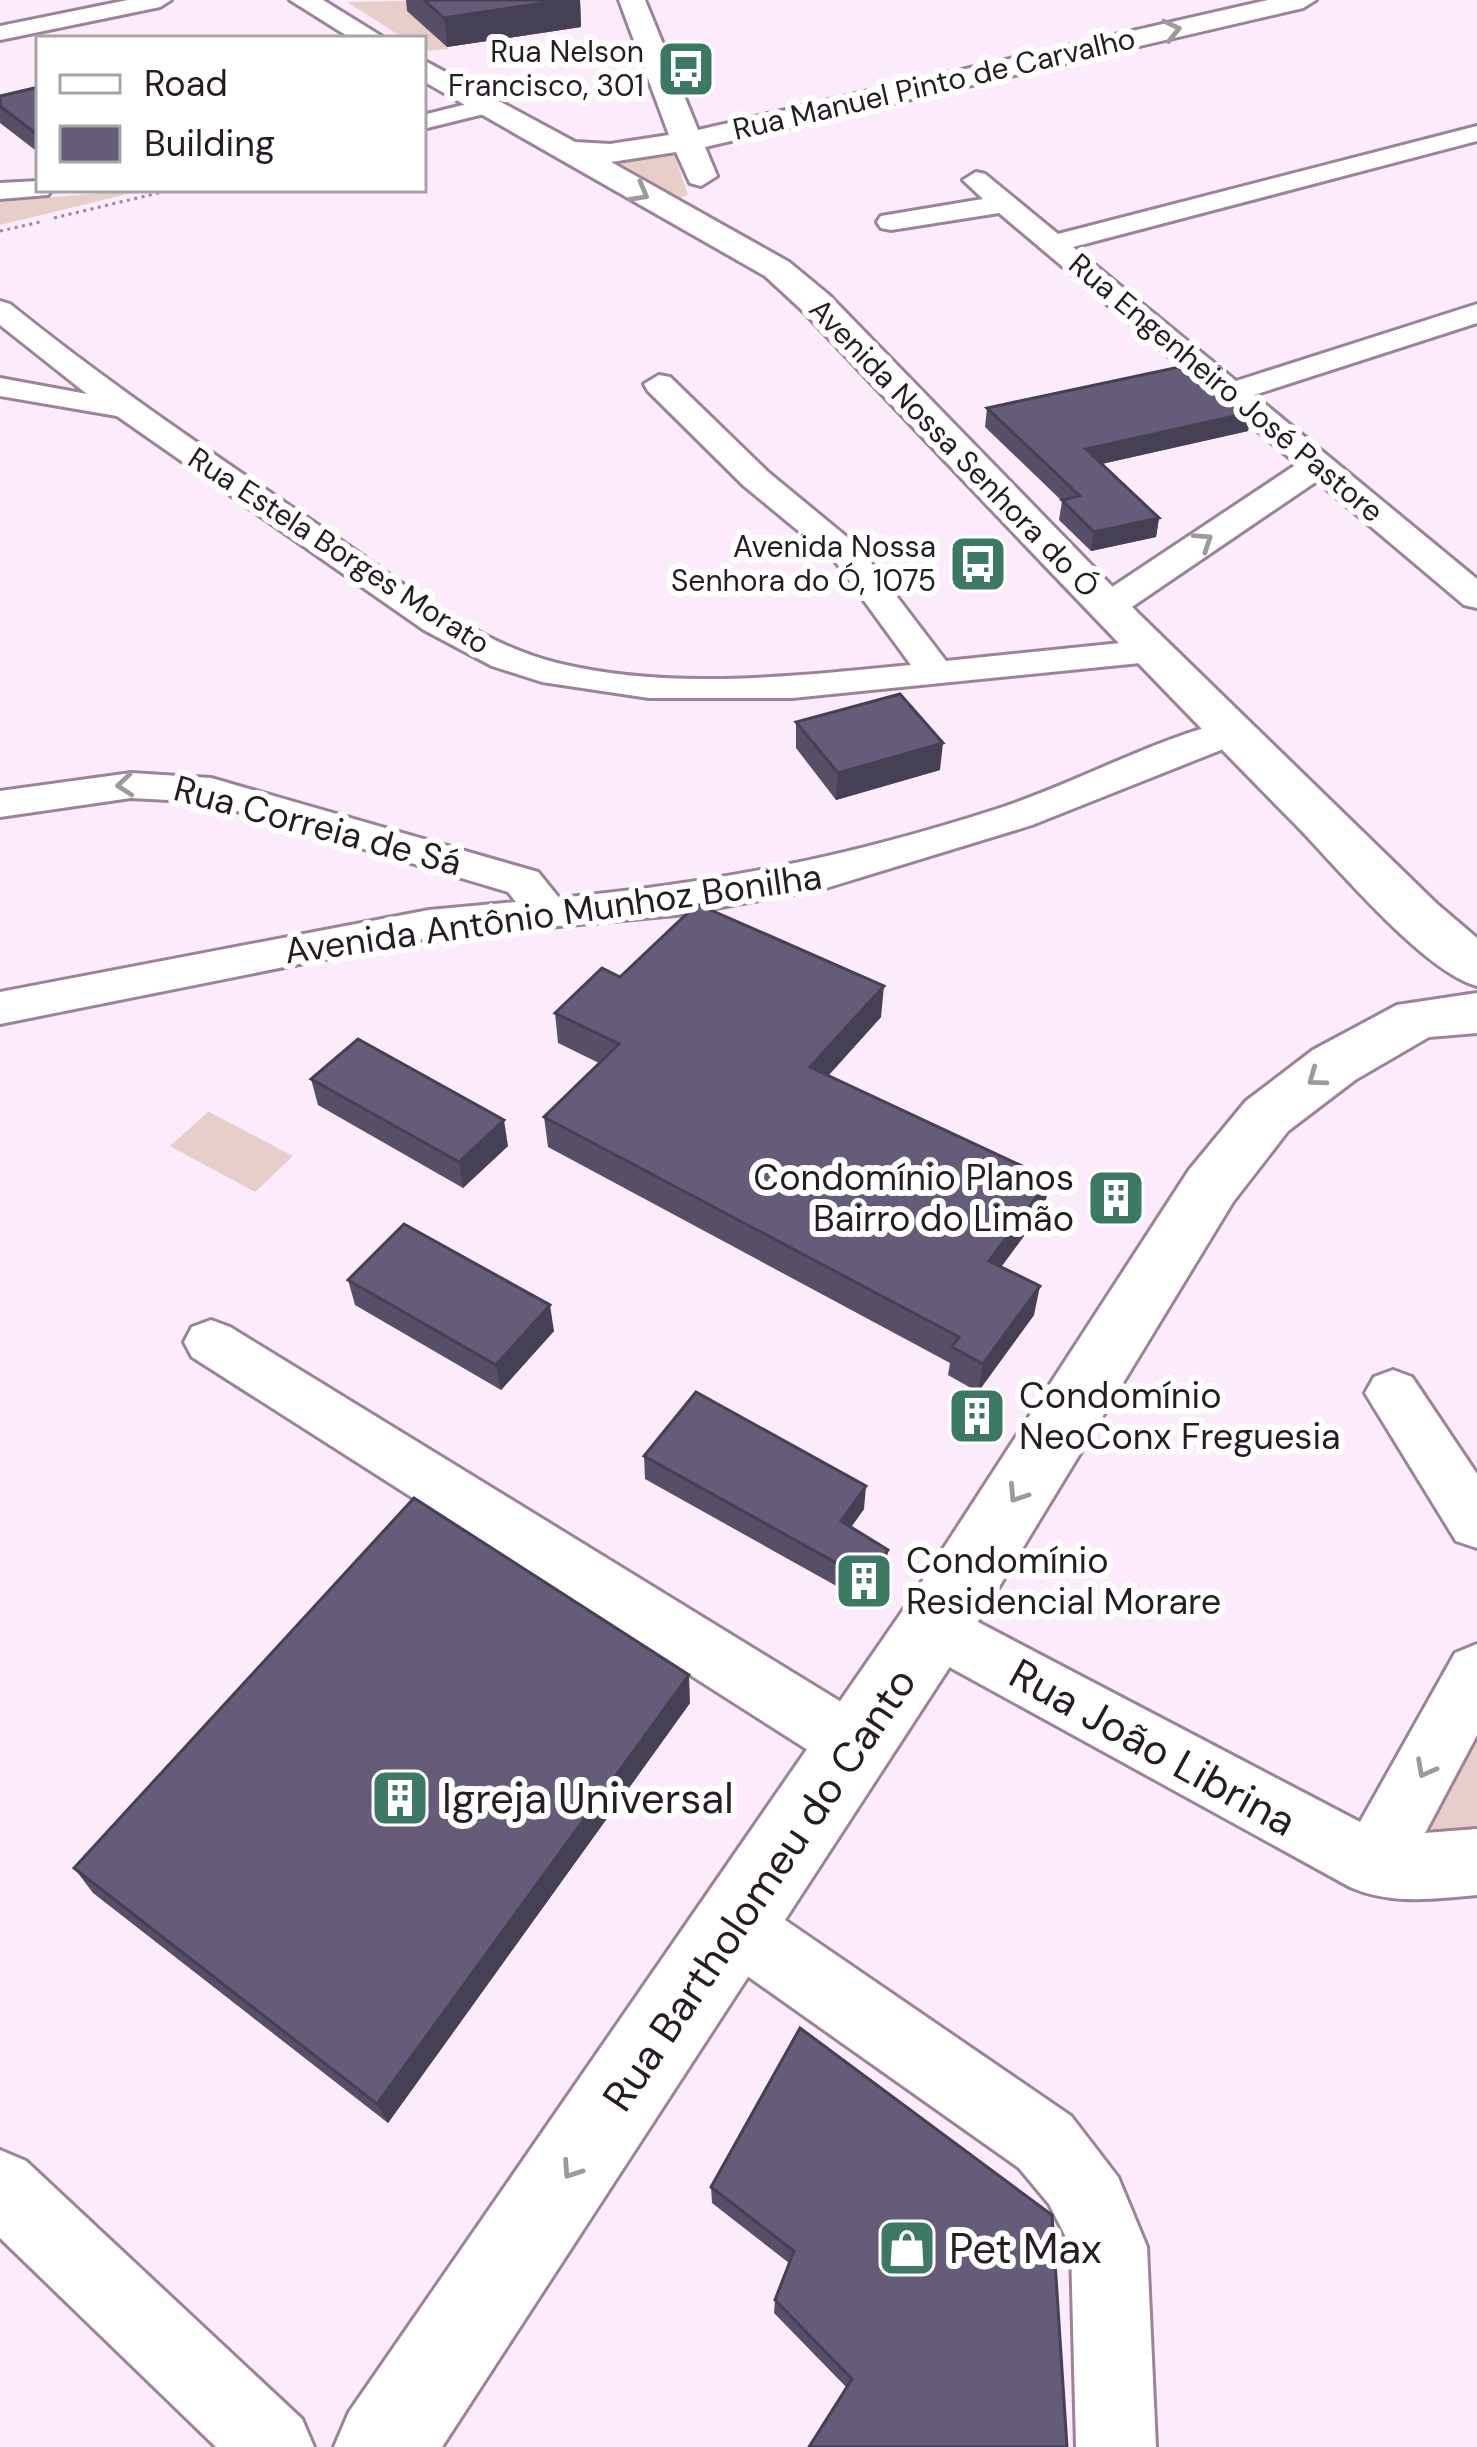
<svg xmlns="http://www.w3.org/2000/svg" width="1477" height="2447" viewBox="0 0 1477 2447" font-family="'DM Sans',sans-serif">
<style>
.green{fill:#e8cec8}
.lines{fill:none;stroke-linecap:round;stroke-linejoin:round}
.minor-casing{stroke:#9c839a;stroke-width:6}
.major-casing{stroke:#9c839a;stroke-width:6}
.path{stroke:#998b97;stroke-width:3;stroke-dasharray:3 4.5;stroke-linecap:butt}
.minor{fill:#fff;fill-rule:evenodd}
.major{fill:#fff;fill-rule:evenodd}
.wall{fill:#564f67}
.shaded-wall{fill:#464054}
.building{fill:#645c78;stroke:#464054;stroke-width:3}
.oneway{stroke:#9d999d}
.labels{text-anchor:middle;stroke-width:12;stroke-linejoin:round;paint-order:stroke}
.far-poi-label{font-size:30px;fill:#261c25;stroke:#fff;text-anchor:end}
.far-street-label{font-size:30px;fill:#261c25;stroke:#fff}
.street-label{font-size:36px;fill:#261c25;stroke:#fff}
.poi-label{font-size:36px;fill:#261c25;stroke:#fff;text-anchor:start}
.near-street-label{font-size:42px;fill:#261c25;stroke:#fff}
.near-poi-label{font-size:42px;fill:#261c25;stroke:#fff;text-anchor:start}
</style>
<rect width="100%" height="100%" fill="#fcebfa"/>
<path class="green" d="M449,0l-41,11 41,38 -26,2v-12h-18l-58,-37z
M673,151l15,44 -17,6 -73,-41z
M144,189h4l-148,36v-23z
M208,1112h1l84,44 -38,36 -85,-46z
M1477,1726v105l-57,4z"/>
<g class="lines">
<g class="minor-casing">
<path id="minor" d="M128,0h43l-11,7 -160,33v-14z
M487,99l9,2v10l-73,18v-14z
M1477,126v15l-404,106 163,134 241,-77v19l-223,72 223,184v29l-13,-3 -147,-124 -197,134h-26l-5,-8 5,-8 203,-135 -298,-251 -108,17 -10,-2 -4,-6 4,-6 102,-17 -20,-19 13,-8 9,2 73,60z
M39,181v8h13l-4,6 -48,4v-16z
M0,301l10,3c100,81 205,151 311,223 74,49 148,114 236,136 113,28 239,13 354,2l-76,-104 -91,-75 -96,-95 -4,-7 15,-9 11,2 98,95 91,75 87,114 204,-21 13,3 6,8 -6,8 -13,3 -358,36h-143l-107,-16 -50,-16 -68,-36 -307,-214 -117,-20v-18l87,16 -87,-69z
M1232,720l14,4 6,8 -6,8 -214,85 -206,63 -150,27 -247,23 -429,86v-32l429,-82 87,-8 -8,-10 -301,-90 -76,-4 -131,19v-26l131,-18 80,5 327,94 21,26c158,-15 290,-41 441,-90 78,-26 152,-68 232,-88z
M211,1320l19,7 647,397 10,21 -10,21 -22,9 -22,-9 -641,-409 -8,-15 8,-15z
M1393,1370l19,7 65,97v74l-21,-7 -91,-148 9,-16z
M934,1599l426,223 95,-169 22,-9v91l-52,98 52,-4v66c-44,4 -86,10 -127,-8l-437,-240 -9,-20 9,-20z
M736,1893l24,10 311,213 47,61 29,70 9,200h-80l-5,-200 -22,-43 -30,-36 -307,-217 -10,-24 10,-24z
M0,2150l26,11 276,258 12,28h-98l-216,-209z"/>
</g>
<g class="major-casing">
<path id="major" d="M290,0h33l63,39h-34z
M619,0h26l53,130 570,-130h48l-13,8 -598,139 12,29 -16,10 -11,-3 -14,-31 -65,10 178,100 40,33 311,320 296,288 41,35v48c-54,-15 -140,-119 -182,-162 -167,-169 -329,-341 -492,-513l-38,-35 -342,-195v-21l152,82 35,2 59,-9z
M1477,993v40l-48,4 -74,43 -67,51 -55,71 -273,449 -518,796h-108l15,-35 559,-809 281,-433 57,-69 67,-51 84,-45z"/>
</g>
<path class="path" d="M54,218l121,-29
M0,231l40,-9"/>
<use href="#minor" class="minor"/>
<use href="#major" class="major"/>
</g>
<path class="wall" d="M406,0h174l1,27 -134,20 -40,-36z
M39,87v66l-39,-30v-27z
M987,408l261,23 -146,33 57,54 -3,19 -65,14 -32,-31 3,-19 -77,-74z
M796,722l144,48 -104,30 -40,-52z
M620,977l261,40 -53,59 222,103 -6,30 -43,58 33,48 -56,77 -30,-17 2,-12 -402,-216 -4,-30 55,-54 -41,-20 -3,-30z
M311,1079l197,67 -45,42 -145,-83z
M348,1280l206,51 -53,59 -146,-85z
M644,1456l220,53 -13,18 34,46 -20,29 -220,-123z
M690,1703l-302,420 -295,-230 -19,-25z
M711,2187l341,28 -205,173 -73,-75 1,-13 14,-37 -77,-60z"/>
<path class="shaded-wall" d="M563,0h17l1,27 -134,20 -3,-29z
M1253,412l-5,19 -165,37 3,-19z
M1159,518l-3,19 -65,14 3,-19z
M943,743l-3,27 -104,30 2,-27z
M884,986l-3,31 -72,80 1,-30z
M504,1120l4,26 -45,42 -4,-26z
M1050,1179l-6,30 -60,81 5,-29z
M1040,1286l-6,29 -56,77 5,-28z
M550,1305l4,26 -53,59 -5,-25z
M866,1486l-2,23 -25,35 2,-23z
M888,1550l-3,23 -20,29 2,-22z
M689,1675l1,28 -302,420 -11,-19z"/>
<path class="building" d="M424,0h139l-119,18z
M39,87v49l-39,-30v-10z
M1193,364l60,48 -167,37 73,69 -65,14 -32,-32 18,-4 -93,-88z
M900,694l43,49 -105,30 -42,-51z
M697,904l187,82 -74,81 240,112 -61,82 51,25 -57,78 -31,-17 7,-10 -415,-220 75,-73 -64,-31 47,-45 18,9z
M358,1039l146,81 -45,42 -148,-83z
M404,1224l146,81 -54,60 -148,-85z
M696,1392l170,94 -25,35 47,29 -21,30 -223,-124z
M414,1498l275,177 -312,429 -303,-236z
M800,2028l252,187 15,232h-258l43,-68 -77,-79 19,-49 -83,-64z"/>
<defs><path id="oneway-chevron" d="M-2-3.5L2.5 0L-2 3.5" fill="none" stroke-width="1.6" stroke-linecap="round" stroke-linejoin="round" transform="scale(3)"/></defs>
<g class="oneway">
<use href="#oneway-chevron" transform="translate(1172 30) rotate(-13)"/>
<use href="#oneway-chevron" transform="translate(640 193) rotate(29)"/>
<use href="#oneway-chevron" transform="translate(1204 541) rotate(-34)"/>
<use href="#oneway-chevron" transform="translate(125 785) rotate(175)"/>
<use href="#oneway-chevron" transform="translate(1316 1078) rotate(144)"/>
<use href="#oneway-chevron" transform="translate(1017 1494) rotate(123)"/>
<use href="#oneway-chevron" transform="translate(1425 1769) rotate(118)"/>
<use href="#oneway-chevron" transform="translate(571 2170) rotate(124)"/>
</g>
<defs>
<g id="bus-square" transform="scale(3)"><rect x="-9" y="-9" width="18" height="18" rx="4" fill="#3b7965" stroke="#fff"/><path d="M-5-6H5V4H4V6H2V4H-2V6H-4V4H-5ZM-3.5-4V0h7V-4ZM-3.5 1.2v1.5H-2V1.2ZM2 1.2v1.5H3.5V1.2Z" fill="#fff"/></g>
<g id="building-square" transform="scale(3)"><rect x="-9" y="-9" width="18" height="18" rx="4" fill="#3b7965" stroke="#fff"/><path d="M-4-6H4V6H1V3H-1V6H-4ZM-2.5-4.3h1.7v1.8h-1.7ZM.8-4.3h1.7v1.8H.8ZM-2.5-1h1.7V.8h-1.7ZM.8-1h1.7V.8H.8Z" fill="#fff"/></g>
<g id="shop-square" transform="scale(3)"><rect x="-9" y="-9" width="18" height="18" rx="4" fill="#3b7965" stroke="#fff"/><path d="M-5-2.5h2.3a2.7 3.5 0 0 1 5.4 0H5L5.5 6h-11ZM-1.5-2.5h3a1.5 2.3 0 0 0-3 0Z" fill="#fff"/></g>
</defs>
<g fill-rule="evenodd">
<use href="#bus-square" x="686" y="69"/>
<use href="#bus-square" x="978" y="564"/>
<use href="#building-square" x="1116" y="1198"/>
<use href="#building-square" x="977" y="1416"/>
<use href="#building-square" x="864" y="1581"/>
<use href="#building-square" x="400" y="1798"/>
<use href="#shop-square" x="907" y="2248"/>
</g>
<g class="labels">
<g class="far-poi-label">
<text x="644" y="62">Rua Nelson<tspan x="644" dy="34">Francisco, 301</tspan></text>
<text x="936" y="557">Avenida Nossa<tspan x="936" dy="34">Senhora do Ó, 1075</tspan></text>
</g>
<g class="far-street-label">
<text transform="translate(934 84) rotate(-13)" y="10">Rua Manuel Pinto de Carvalho</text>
<text transform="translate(1226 388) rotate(40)" y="10">Rua Engenheiro José Pastore</text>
<text transform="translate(954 448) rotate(46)" y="10">Avenida Nossa Senhora do Ó</text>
<text transform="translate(339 551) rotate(33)" y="10">Rua Estela Borges Morato</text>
</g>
<g class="street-label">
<text transform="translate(318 825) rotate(15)" y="13">Rua Correia de Sá</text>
<text transform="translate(553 913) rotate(-8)" y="13">Avenida Antônio Munhoz Bonilha</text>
</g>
<g class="poi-label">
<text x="1074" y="1190" text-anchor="end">Condomínio Planos<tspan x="1074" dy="41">Bairro do Limão</tspan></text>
<text x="1019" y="1408">Condomínio<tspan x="1019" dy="41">NeoConx Freguesia</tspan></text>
<text x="906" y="1573">Condomínio<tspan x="906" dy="41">Residencial Morare</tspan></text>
</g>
<g class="near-street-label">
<text transform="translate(1153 1747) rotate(29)" y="15">Rua João Librina</text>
<text transform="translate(759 1889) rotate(-56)" y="15">Rua Bartholomeu do Canto</text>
</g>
<g class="near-poi-label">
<text x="442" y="1813">Igreja Universal</text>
<text x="949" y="2263">Pet Max</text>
</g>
</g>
<rect x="36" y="36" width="390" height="156" fill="#ffffff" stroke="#a8a4a8" stroke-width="3"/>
<rect x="60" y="75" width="60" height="18" fill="#ffffff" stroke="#a8a4a8" stroke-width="3"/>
<text x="144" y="96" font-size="36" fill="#261c25">Road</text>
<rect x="60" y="126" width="60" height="36" fill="#645c78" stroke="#a8a4a8" stroke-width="3"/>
<text x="144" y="156" font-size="36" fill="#261c25">Building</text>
</svg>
